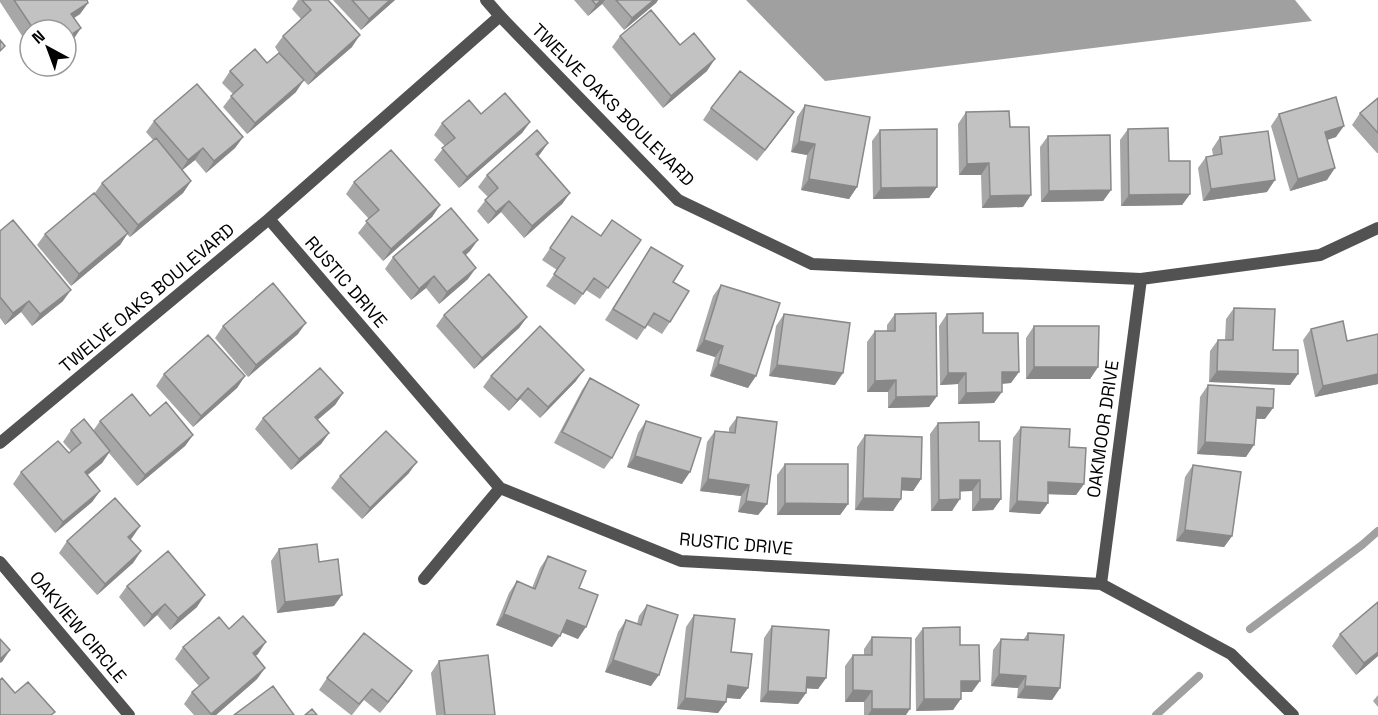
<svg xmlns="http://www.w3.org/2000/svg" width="1378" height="715" viewBox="0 0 1378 715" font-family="'Space Grotesk',sans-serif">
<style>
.water{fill:#a0a0a0}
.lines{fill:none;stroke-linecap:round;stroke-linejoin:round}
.stream{stroke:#a0a0a0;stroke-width:8}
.street{stroke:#525252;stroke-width:12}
.wall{fill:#a7a7a7}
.shaded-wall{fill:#888}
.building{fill:#c2c2c2;stroke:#888;stroke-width:1.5}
.labels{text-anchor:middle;stroke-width:6;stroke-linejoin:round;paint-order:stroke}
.street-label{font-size:18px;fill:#000;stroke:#fff}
</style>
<rect width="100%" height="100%" fill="#fff"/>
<path class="water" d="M746,0h549l17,21 -487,60z"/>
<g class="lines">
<path class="stream" d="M1250,629l112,-84 16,-14
M1156,715l43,-39"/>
<path class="street" d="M486,0l14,16 178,184 134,64 329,15 179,-24 58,-27
M269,219l231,269 181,73 420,23 130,70 62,61
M0,443l269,-224 231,-203
M0,562l129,153
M424,579l76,-91
M1101,584l40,-305"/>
</g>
<path class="wall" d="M0,0h87l1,3 -8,11 -6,4 -1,22 -7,-10h-36v18l-30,-46z
M298,0h30l24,47 -44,38 -29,-32 17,39 -49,42 -24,-27 10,-13 -11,-11 8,-12 37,-8 12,-10 -4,-6 8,-11 18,-17 -9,-10z
M333,0h62l-34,30z
M574,0h84l-2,3 -32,27 -22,-26 -14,12z
M620,36l60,9 27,26 -44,37 -51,-61z
M1378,98v55h-1l-25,-28 8,-12z
M805,105l52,82 -8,12 -48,-9 6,-35 -16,-3 6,-35z
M711,108l83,4 -37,49 -54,-41z
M966,112l44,15 13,80 -41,1 -1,-33h-22l-1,-51z
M481,114l49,8 -8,11 -63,55 -25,-28 11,-14 -11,-11 8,-12z
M1279,114l57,23 -9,3v40l-37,11 -19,-65z
M154,121l89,16 -8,11 -29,25 -11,-13 -13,10 9,11 -8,12 -53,44 -3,-3 -7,11 -49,41 -34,-41 8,-11 49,-40 8,-11 51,-43 -7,-8z
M1128,129l62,65 -8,11 -61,1 -1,-66z
M880,130l57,57 -8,11 -56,1 -1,-58z
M1048,136l63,54 -8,11 -62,1 -1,-55z
M1220,137l47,55 -64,9 -5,-33 8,-11 7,-1 -1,-7z
M548,143l-10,14 32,36 -8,11 -38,34 -23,-26 -13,12 -11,-13 11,-14 -10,-10 9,-12z
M354,182l86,23 -8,12 -49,44 -25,-28 11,-14 -23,-25z
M572,216l29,20 40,4 -41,59 -14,-9 -11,15 -29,-19 11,-16 -15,-10z
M0,231l63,70 -31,25 -11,-14 -16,13 -5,-7z
M651,247l22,35 -3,40 -8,12 -15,-9 -10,15 -32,-20z
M470,251l-4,4 2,24 -29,25 -13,-16 -15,12 -26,-31 8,-12z
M721,285l27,103 -38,-12 5,-19 -19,-6 17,-55z
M1234,308l39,42 25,24 -8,11 -81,-3 1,-31 8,-11h7l1,-21z
M784,314l51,71 -66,-9 7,-50z
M895,314l42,82 -8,11 -41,1v-16h-21v-50l8,-11h12v-6z
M947,314l36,19 28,50 -9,1 -8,19 -36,1v-20l-18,1 -1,-59z
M444,315l83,2 -8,11 -45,41 -38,-43z
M223,326l75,8 -50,43 -33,-39z
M1034,326l64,41 -8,12h-64v-41z
M1311,329l36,12 31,-7v50l-63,13 -12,-57z
M164,374l81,2 -8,12 -44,39 -37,-41z
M491,376l85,5 -36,37 -20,-19 -11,12 -26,-24z
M590,378l22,80 -8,11 -50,-26 28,-53z
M1208,385l57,34h-9l-10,38 -49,-3 3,-57z
M343,393l-8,12 -18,15 12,13 -8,11 -30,26 -36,-41 8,-11z
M150,416l43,19 -8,11 -48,40 -28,-33 -7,10 -15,12 13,16 -8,11 -37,31 -42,-49 8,-12 48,-19 2,-2 -8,-9 8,-12 22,1 7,-10z
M737,417l30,87 -9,11 -20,-3 3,-16 -41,-5 7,-49 8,-11 14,1v-4z
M646,421l36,63 -55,-17 11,-34z
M938,423l41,18 22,58 -8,11 -21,1v-20h-12l-8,20h-21l-1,-77z
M1021,427l48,20 15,37 -8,11 -28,-1v9l-8,11 -31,-2 4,-74z
M865,435l56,44 -8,12 -11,-1 -9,21 -38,-1 2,-63z
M785,464l63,40 -8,11h-63v-40z
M1193,465l39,71 -8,11 -48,-6 9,-64z
M409,473l-47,46 -31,-31 9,-12z
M140,526l-10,14 11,11 -8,12 -36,32 -38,-42 8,-12z
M279,549l40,13 15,44 -57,7 -6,-52z
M548,556l31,32 -1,51 -16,-7 -10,15 -56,-22 13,-32 8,-12 15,7 8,-20z
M127,586l70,21 -27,23 -13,-15 -13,12 -25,-30z
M647,605l4,81 -46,-14 13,-40 8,-12 11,4 2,-8z
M694,615l37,37 17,36 -8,11 -14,-1v4l-8,11 -41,-4 9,-82z
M772,626l54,52 -8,11 -12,-1v5l-8,11 -38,-2 4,-64z
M923,628l37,17 12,47h-11l-8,18 -37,1 -1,-72z
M229,629l29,25 -3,2 10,12 -8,11 -41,36h-22l-10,-11 8,-12 7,-6 -24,-27 8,-12z
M1028,633l32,55 -8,12 -35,-2 1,-10 -27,-2 2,-36 8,-11 22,1z
M1340,634l38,22 -22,19 -24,-29z
M872,637l34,78h-42v-13h-19v-36l8,-11h11v-6z
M439,661l56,54h-59l-5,-42z
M327,678l77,5 -24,30 -16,-13 -12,15h-1l-32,-25z
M1378,695v12l-5,-6z"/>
<path class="shaded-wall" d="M390,0h5l-34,30 8,-11z
M601,0h4l-3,4 -14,12 8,-11z
M654,0h4l-2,3 -32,27 8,-12z
M88,3l-8,11 -17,11 8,-11z
M81,28l-8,12 -7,4v-6z
M360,35l-8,12 -44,38 8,-11z
M715,59l-8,12 -44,37 8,-12z
M304,80l-8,12 -49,42 8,-11z
M794,112l-8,12 -29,37 8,-11z
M530,122l-8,11 -63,55 8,-11z
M1344,126l-8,11 -19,6 8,-11z
M243,137l-8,11 -29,25 8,-12z
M799,141l16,3 -8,11 -16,-3z
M548,143l-8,11 -13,12 9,-12z
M203,148l-8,12 -15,12 8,-12z
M989,163l-8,12h-22l8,-11z
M1335,168l-8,12 -37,11 8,-12z
M809,179l48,8 -8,12 -48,-9z
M1275,180l-8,12 -64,9 8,-12z
M191,181l-8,12 -53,44 8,-12z
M937,187l-8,11 -56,1 8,-11z
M1111,190l-8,11 -62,1 8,-11z
M570,193l-8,11 -38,34 8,-12z
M1190,194l-8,11 -61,1 8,-11z
M1031,195l-8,12 -41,1 8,-12z
M509,201l-8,11 -13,12 8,-12z
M440,205l-8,12 -49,44 8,-12z
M128,233l-8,12 -49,41 8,-12z
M478,240l-8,11 -15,12 8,-11z
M476,268l-8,11 -29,25 8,-12z
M434,276l-8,12 -15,12 8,-11z
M71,290l-8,11 -31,25 8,-12z
M29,301l-8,11 -16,13 8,-12z
M527,317l-8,11 -45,41 8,-11z
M306,323l-8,11 -50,43 8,-12z
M704,340l19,6 -8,11 -19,-6z
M718,364l38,12 -8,12 -38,-12z
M777,365l66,8 -8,12 -66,-9z
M1034,367h64l-8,12h-64z
M584,370l-8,11 -36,37 8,-11z
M1217,371l81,3 -8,11 -81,-3z
M1002,372h17l-8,11 -17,1z
M948,373h18l-8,11 -18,1z
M1378,374v10l-63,13 8,-11z
M245,376l-8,12 -44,39 8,-11z
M896,380l-8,12h-21l8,-11z
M528,388l-8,11 -11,12 8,-11z
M1002,392l-8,11 -36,1 8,-11z
M343,393l-8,12 -28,24 8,-12z
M937,396l-8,11 -41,1 8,-11z
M1257,407l16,1 -8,11 -17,-1z
M329,433l-8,11 -30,26 8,-11z
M193,435l-8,11 -48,40 8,-11z
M1205,442l49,3 -8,12 -49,-3z
M110,451l-8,12 -25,21 8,-12z
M635,456l55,16 -8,12 -55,-17z
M417,462l-8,11 -47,46 8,-11z
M902,478l19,1 -8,12 -19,-1z
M708,479l41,6 -8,11 -41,-5z
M960,480h20l-8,11 -20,1z
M1048,482l36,2 -8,11 -36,-1z
M100,491l-8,11 -37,31 8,-11z
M863,498l38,1 -8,12 -38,-1z
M960,499l-8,12h-21l8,-11z
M980,499h21l-8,11 -21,1z
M746,501l21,3 -9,11 -20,-3z
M1017,501l31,2 -8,11 -31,-2z
M785,503l63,1 -8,11h-63z
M140,526l-8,12 -12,11 8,-12z
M1185,530l47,6 -8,11 -48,-6z
M141,551l-8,12 -36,32 8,-11z
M205,595l-8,12 -27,23 8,-12z
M342,595l-8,11 -57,7 8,-11z
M165,604l-8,11 -13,12 8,-12z
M504,614l56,22 -8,11 -56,-22z
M567,620l19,7 -8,12 -20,-8z
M266,642l-8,12 -13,11 8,-12z
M10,650l-8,12 -2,1v-4z
M1378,652v4l-22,19 8,-12z
M613,660l46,15 -8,11 -46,-14z
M265,668l-8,11 -41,36h-5z
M412,671l-8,12 -24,30 8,-11z
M999,674l27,2 -8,12 -27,-2z
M807,677l19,1 -8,11 -19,-1z
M961,681h19l-8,11h-19z
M728,685l20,3 -8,11 -20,-2z
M1025,686l35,2 -8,12 -35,-2z
M853,690l19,1 -8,11h-19z
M768,691l38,2 -8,11 -38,-2z
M685,698l41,4 -8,11 -41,-4z
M924,699h37l-8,11 -37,1z
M872,709h38l-4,6h-38z"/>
<path class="building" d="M14,0h73l1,3 -17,11 10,14 -15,10v-8h-32z
M302,0h26l32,35 -44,39 -33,-38 28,-26z
M352,0h38l-21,19z
M592,0h9l-5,5z
M616,0h38l-22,18z
M651,10l29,35 14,-12 21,26 -44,37 -51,-60z
M0,40l5,6 -5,5z
M255,49l12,14 12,-10 25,27 -49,43 -24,-27 12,-11 -13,-14z
M740,71l54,41 -29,38 -54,-42z
M197,84l46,53 -29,24 -11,-13 -15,12 -34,-39z
M505,93l25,29 -63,55 -25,-29 13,-10 -13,-15 27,-23 12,14z
M1336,97l8,29 -19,6 10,36 -37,11 -19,-65z
M1378,98v35l-18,-20z
M805,105l65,12 -13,70 -48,-8 6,-35 -16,-3z
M1009,111l1,16h19l2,68 -41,1 -1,-33 -22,1 -1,-52z
M1168,128l1,33h21v33l-61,1 -1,-66z
M937,129v58l-56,1 -1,-58z
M537,130l11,13 -12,11 34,39 -38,33 -23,-25 -13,11 -11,-12 13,-12 -11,-13z
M1268,131l7,49 -64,9 -5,-32 16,-3 -2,-17z
M1110,135l1,55 -62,1 -1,-55z
M156,138l35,43 -53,44 -36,-42z
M391,150l49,55 -49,44 -25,-28 13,-11 -25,-28z
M94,193l34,40 -49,41 -34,-40z
M451,208l27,32 -15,12 13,16 -29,24 -13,-16 -15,13 -26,-32z
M572,216l29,20 11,-16 29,20 -33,48 -14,-10 -11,16 -29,-20 11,-16 -15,-10z
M13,220l58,70 -31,24 -11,-13 -16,12 -13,-16v-66z
M651,247l32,19 -10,16 16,9 -19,31 -16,-9 -9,15 -32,-19z
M489,274l38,43 -45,41 -38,-43z
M273,283l33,40 -50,42 -33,-39z
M721,285l59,18 -24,73 -38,-12 5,-18 -19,-6z
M1234,308l41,1 -2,41h25v24l-81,-3 1,-31h15z
M936,313l1,83 -41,1v-17l-21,1v-50h20v-17z
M983,313v20h35l1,39h-17v20l-36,1v-20h-18l-1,-59z
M784,314l66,9 -7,50 -66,-8z
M1343,321l4,20 31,-7v40l-55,12 -12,-57z
M540,326l44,44 -36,37 -20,-19 -11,12 -26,-24z
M1034,326h65l-1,41h-64z
M208,335l37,41 -44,40 -37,-42z
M320,368l23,25 -28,24 14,16 -30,26 -36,-41z
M590,378l49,27 -27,53 -50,-26z
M1208,385l66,4 -1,19 -16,-1 -3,38 -49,-3z
M132,394l18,22 16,-14 27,33 -48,40 -45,-54z
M737,417l40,5 -10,82 -21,-3 3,-16 -41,-6 7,-48 20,2z
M84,419l26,32 -25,21 15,19 -37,31 -42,-50 37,-31 11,12 12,-10 -10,-13z
M646,421l55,17 -11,34 -55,-16z
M979,422v19h21l1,58h-21v-19h-20v19l-21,1 -1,-77z
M1021,427l49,2 -1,18 17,1 -2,36 -36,-2v21l-31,-2z
M386,431l31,31 -47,46 -30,-32z
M865,435l57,2 -1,42 -19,-1 -1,21 -38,-1z
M785,464h63v40l-63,-1z
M1193,465l48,7 -9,64 -47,-6z
M115,498l25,28 -12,11 13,14 -36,33 -38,-43z
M317,544l2,18 19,-3 4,36 -57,7 -6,-53z
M168,551l37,44 -27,23 -13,-14 -13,11 -25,-29z
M548,556l38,15 -7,17 19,7 -12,32 -19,-7 -7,16 -56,-22 13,-33 18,8z
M1378,602v50l-14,11 -24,-29z
M647,605l31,10 -19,60 -46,-15 13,-40 15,5z
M694,615l41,4 -4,33 21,2 -4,34 -20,-3 -2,17 -41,-4z
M243,616l23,26 -13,11 12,15 -54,46 -19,-22 17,-14 -26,-31 36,-30 10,12z
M772,626l57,4 -3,48 -19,-1 -1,16 -38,-2z
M960,627v18h19l1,36h-19v18h-37l-1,-71z
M364,633l48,38 -24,31 -16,-13 -13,15 -32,-26z
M1028,633l36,2 -4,53 -35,-2 1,-10 -27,-2 2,-35 27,1z
M872,637l39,1 -1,71h-38v-18l-19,-1v-35h19z
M0,639l10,11 -10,9z
M488,655l7,60h-50l-6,-54z
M2,678l13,15 13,-11 27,30 -4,3h-51v-35z
M273,686l21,29h-60z
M312,709l5,6h-12z"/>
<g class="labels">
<g class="street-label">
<text transform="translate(613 105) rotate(45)" y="6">TWELVE OAKS BOULEVARD</text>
<text transform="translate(346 282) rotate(49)" y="6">RUSTIC DRIVE</text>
<text transform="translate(147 298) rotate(-40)" y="6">TWELVE OAKS BOULEVARD</text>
<text transform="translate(1103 429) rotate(-82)" y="6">OAKMOOR DRIVE</text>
<text transform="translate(736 544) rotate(5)" y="6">RUSTIC DRIVE</text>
<text transform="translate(78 627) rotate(50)" y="6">OAKVIEW CIRCLE</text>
</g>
</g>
<g transform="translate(48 48) rotate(319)"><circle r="28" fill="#ffffff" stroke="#999999" stroke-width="1.5"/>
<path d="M0-4.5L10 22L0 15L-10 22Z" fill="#000000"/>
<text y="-9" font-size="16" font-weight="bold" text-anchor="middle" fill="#000000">N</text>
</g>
</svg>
